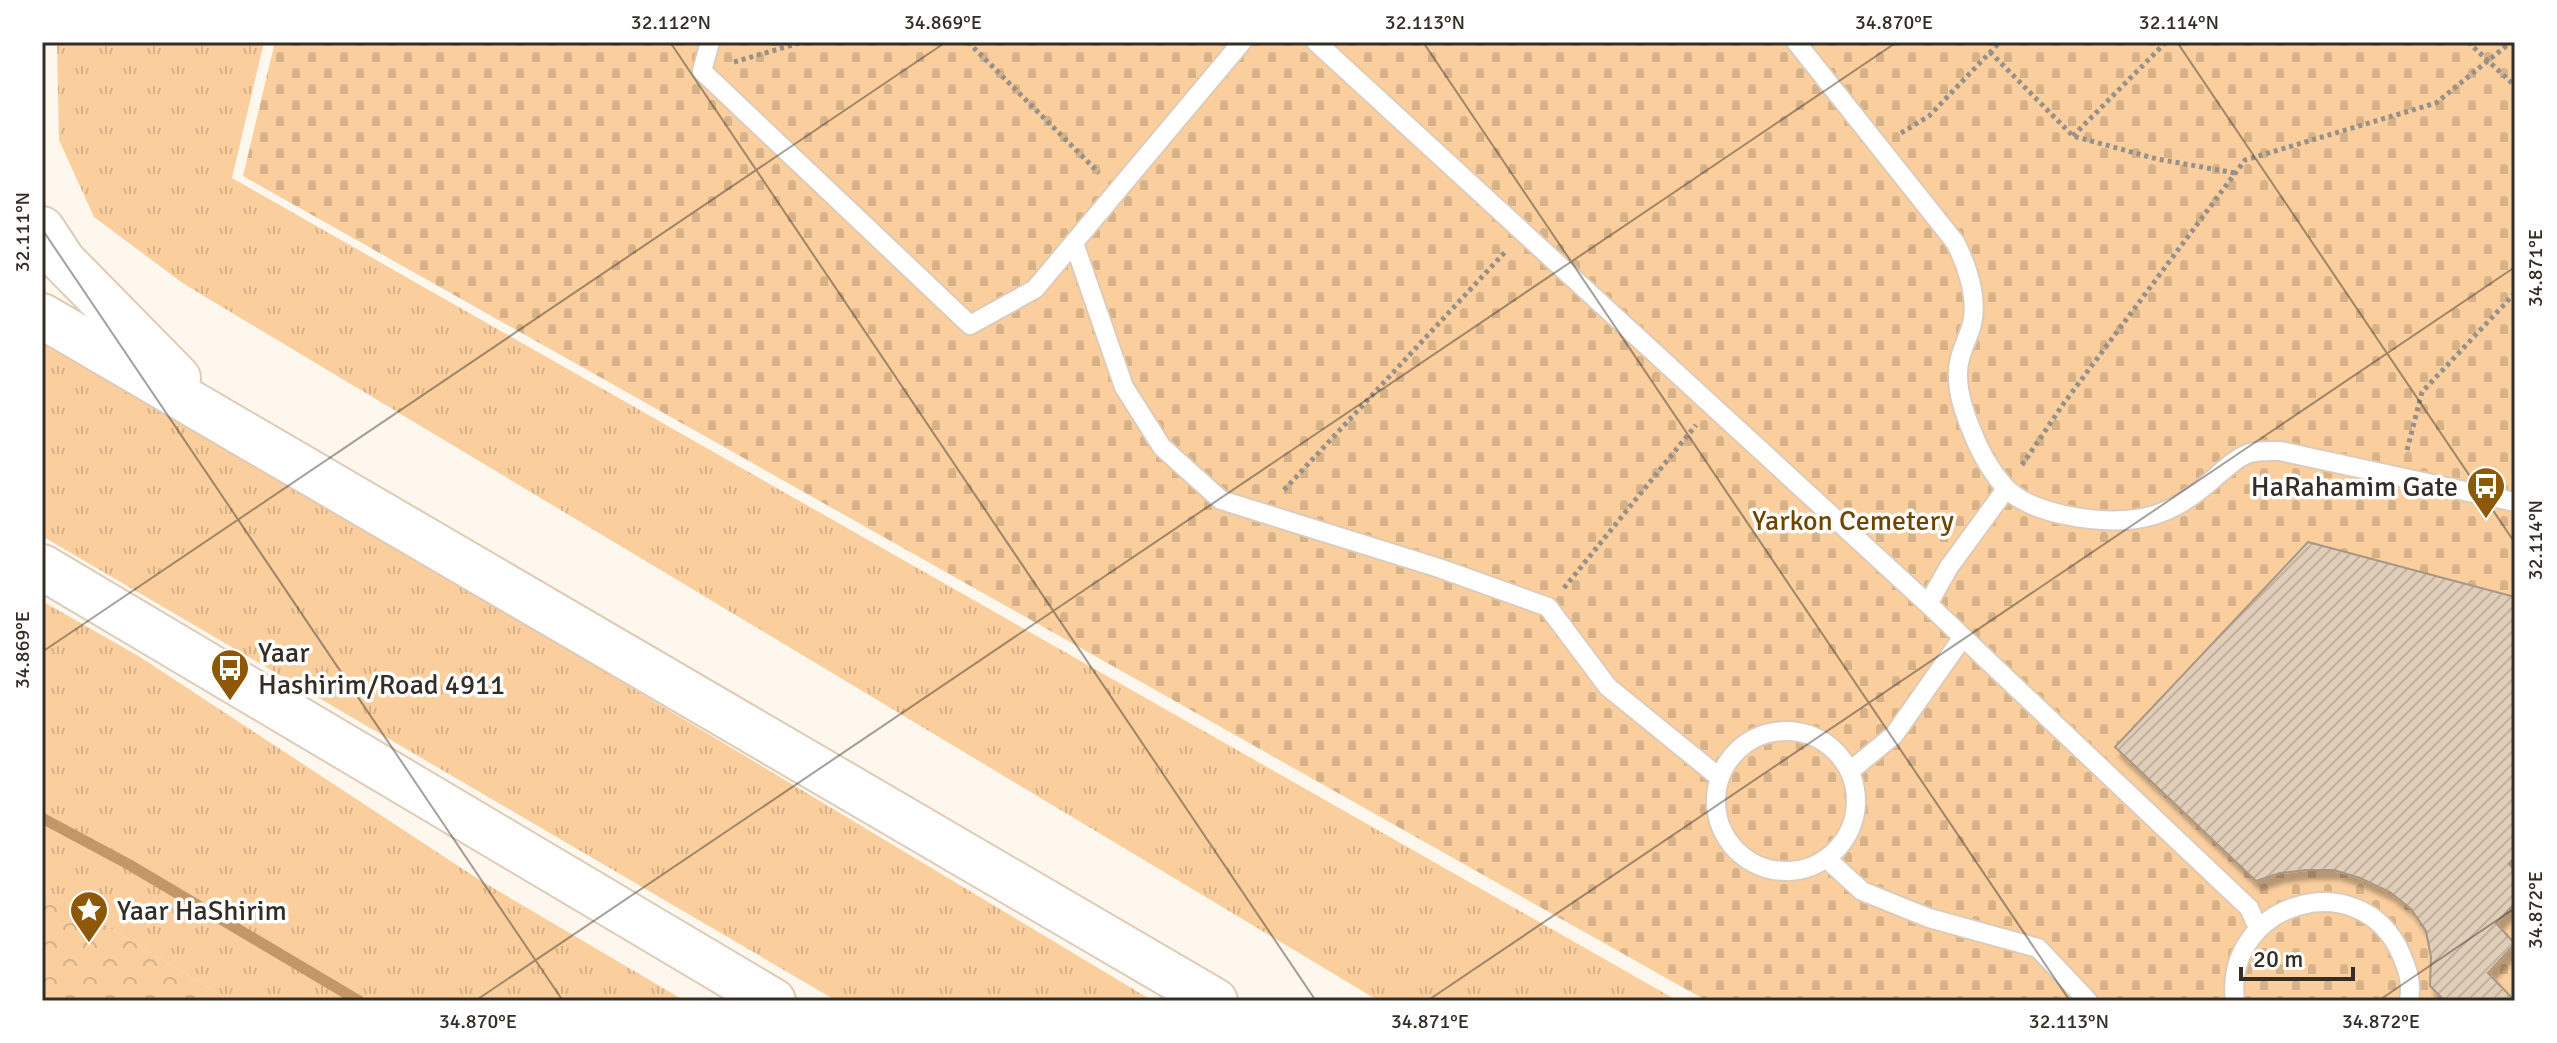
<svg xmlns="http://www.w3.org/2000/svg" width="2557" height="1043" viewBox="0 0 2557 1043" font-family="Signika,sans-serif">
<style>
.grass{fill:url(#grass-tufts)}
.cemetery{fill:url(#cemetery-stones)}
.park{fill:url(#park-crowns)}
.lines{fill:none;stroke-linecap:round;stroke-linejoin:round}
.stream{stroke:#c39866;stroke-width:11}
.building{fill:url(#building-hatch);stroke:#a99783;stroke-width:2;filter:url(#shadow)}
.service-casing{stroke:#decbb7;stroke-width:22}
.secondary-casing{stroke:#decbb7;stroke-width:48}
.path{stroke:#989189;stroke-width:5;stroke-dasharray:4 4;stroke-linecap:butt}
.service{stroke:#fff;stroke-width:18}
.secondary{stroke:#fff;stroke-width:44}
.ticks{fill:none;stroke:#342d25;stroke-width:2;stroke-opacity:0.45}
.labels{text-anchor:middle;stroke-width:7;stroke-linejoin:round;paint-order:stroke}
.poi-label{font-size:28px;fill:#342d25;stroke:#fff;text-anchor:start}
.park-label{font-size:28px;fill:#6e4401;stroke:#fff}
.neatline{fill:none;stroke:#342d25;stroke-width:3}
.ticks-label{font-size:20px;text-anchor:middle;fill:#342d25}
</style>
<defs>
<pattern id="grass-tufts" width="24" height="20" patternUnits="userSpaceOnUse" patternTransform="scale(2)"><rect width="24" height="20" fill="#face9d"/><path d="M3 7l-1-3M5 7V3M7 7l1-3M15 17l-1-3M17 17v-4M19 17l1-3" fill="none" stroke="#d7b187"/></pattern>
<pattern id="cemetery-stones" width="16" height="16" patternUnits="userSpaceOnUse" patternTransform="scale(2)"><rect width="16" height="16" fill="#face9d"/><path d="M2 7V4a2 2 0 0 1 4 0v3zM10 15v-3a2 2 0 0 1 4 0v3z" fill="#d7b187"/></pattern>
<pattern id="park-crowns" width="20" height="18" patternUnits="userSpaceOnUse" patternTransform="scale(2)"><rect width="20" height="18" fill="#face9d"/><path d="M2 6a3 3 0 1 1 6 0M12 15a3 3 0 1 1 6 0" fill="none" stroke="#d7b187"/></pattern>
<pattern id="building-hatch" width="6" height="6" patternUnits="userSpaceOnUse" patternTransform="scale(2)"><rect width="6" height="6" fill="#e0ceb9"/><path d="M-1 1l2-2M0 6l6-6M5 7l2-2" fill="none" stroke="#c1b19f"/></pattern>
<filter id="shadow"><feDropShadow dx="5" dy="9" stdDeviation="2" flood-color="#0004"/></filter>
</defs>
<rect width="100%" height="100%" fill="#fef7ee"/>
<path class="grass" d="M57,42h207l-32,136 1446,823h-299l-1195,-717 -90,-67 -35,-77z
M42,334l1111,667h-316l-795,-465z
M42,601l98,56 338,222 207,122h-454l-189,-114z"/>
<path class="cemetery" d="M275,42h2240v959h-808l-1464,-825z"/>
<path class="park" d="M42,887l189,114h-189z"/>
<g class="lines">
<path class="stream" d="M42,818l86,46 231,137"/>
</g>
<path class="building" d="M2308,542l207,55v260l-6,7 6,6v33l-19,20 19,21 -27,29 27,28h-70l-15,-15 1,-29 -5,-26 -15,-22 -21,-17 -30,-14 -26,-8h-27l-27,3 -24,8 -141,-134z"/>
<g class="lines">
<g class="service-casing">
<path id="service" d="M710,42l-8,29 268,254 65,-36 207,-247
M1316,42l612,562 321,304 9,20
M1796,42l159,200c12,23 23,55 17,82 -5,18 -15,33 -14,52 0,19 6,36 13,53 8,21 18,40 33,57 26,29 95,38 132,33 30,-4 53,-19 75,-38 12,-10 24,-23 39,-28 9,-3 21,-2 30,-2l235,51
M1074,243l50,144 38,60 59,53 218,68 109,39 60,80 112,91
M1928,604l21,-37 57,-78
M1716 801a70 70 0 1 1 140 0a70 70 0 1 1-140 0Z
M1850,771l44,-36 69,-98
M1827,859l35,32 67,27 109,30 50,53
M2235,1001c-12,-99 126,-139 166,-47 7,16 11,29 8,47"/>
</g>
<g class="secondary-casing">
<path id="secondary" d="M42,229l21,32 115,117
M42,316l1173,685
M42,567l731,434"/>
</g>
<path class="path" d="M968,42l131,131
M2468,42l47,44
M1990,52l83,84 84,23 78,14
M734,62l69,-20
M1901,133l28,-17 71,-74
M2073,136l93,-94
M2407,450l15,-58 93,-99
M2022,465l42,-62 181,-243 191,-57 75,-61
M1284,490l222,-239
M1564,588l132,-163"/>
<use href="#service" class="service"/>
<use href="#secondary" class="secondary"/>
</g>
<path class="ticks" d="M670,42l646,959M1423,42l647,959M2177,42l338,501M42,229l521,772M42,652l904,-610M475,1001l1422,-959M1427,1001l1088,-734M2378,1001l137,-93"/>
<defs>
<g id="bus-pin" transform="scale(2)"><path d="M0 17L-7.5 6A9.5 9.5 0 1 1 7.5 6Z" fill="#8d5908" stroke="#fff"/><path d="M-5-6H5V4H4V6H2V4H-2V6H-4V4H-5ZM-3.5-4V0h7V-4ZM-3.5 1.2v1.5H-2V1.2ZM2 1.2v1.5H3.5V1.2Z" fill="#fff"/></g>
<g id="sight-pin" transform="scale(2)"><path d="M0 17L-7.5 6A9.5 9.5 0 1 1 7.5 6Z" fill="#8d5908" stroke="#fff"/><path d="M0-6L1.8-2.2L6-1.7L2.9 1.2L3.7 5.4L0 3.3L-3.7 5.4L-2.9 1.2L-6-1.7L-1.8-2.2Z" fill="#fff"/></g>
</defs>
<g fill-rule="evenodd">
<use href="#bus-pin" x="2486" y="486"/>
<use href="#bus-pin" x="230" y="668"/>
<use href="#sight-pin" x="89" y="910"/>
</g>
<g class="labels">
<g class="poi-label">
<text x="2458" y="496" text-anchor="end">HaRahamim Gate</text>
<text x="258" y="662">Yaar<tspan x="258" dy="32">Hashirim/Road 4911</tspan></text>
<text x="117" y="920">Yaar HaShirim</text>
</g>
<g class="park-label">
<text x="1853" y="530">Yarkon Cemetery</text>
</g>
</g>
<rect width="2557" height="1043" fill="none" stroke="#ffffff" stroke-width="88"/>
<path d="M2241 967v12h112v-12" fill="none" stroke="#342d25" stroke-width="4"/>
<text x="2253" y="967" font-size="24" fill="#342d25" stroke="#ffffff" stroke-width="6" paint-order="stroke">20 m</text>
<rect x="44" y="44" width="2469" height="955" class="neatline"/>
<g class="ticks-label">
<text x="671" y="29">32.112°N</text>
<text x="943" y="29">34.869°E</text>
<text x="1425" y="29">32.113°N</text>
<text x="1894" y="29">34.870°E</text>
<text x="2179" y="29">32.114°N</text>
<text transform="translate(22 232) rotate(-90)" y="7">32.111°N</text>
<text transform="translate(2535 268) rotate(-90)" y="7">34.871°E</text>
<text transform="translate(2535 540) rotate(-90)" y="7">32.114°N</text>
<text transform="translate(22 650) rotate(-90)" y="7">34.869°E</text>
<text transform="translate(2535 910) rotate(-90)" y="7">34.872°E</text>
<text x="478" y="1028">34.870°E</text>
<text x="1430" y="1028">34.871°E</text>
<text x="2069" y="1028">32.113°N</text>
<text x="2381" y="1028">34.872°E</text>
</g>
</svg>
